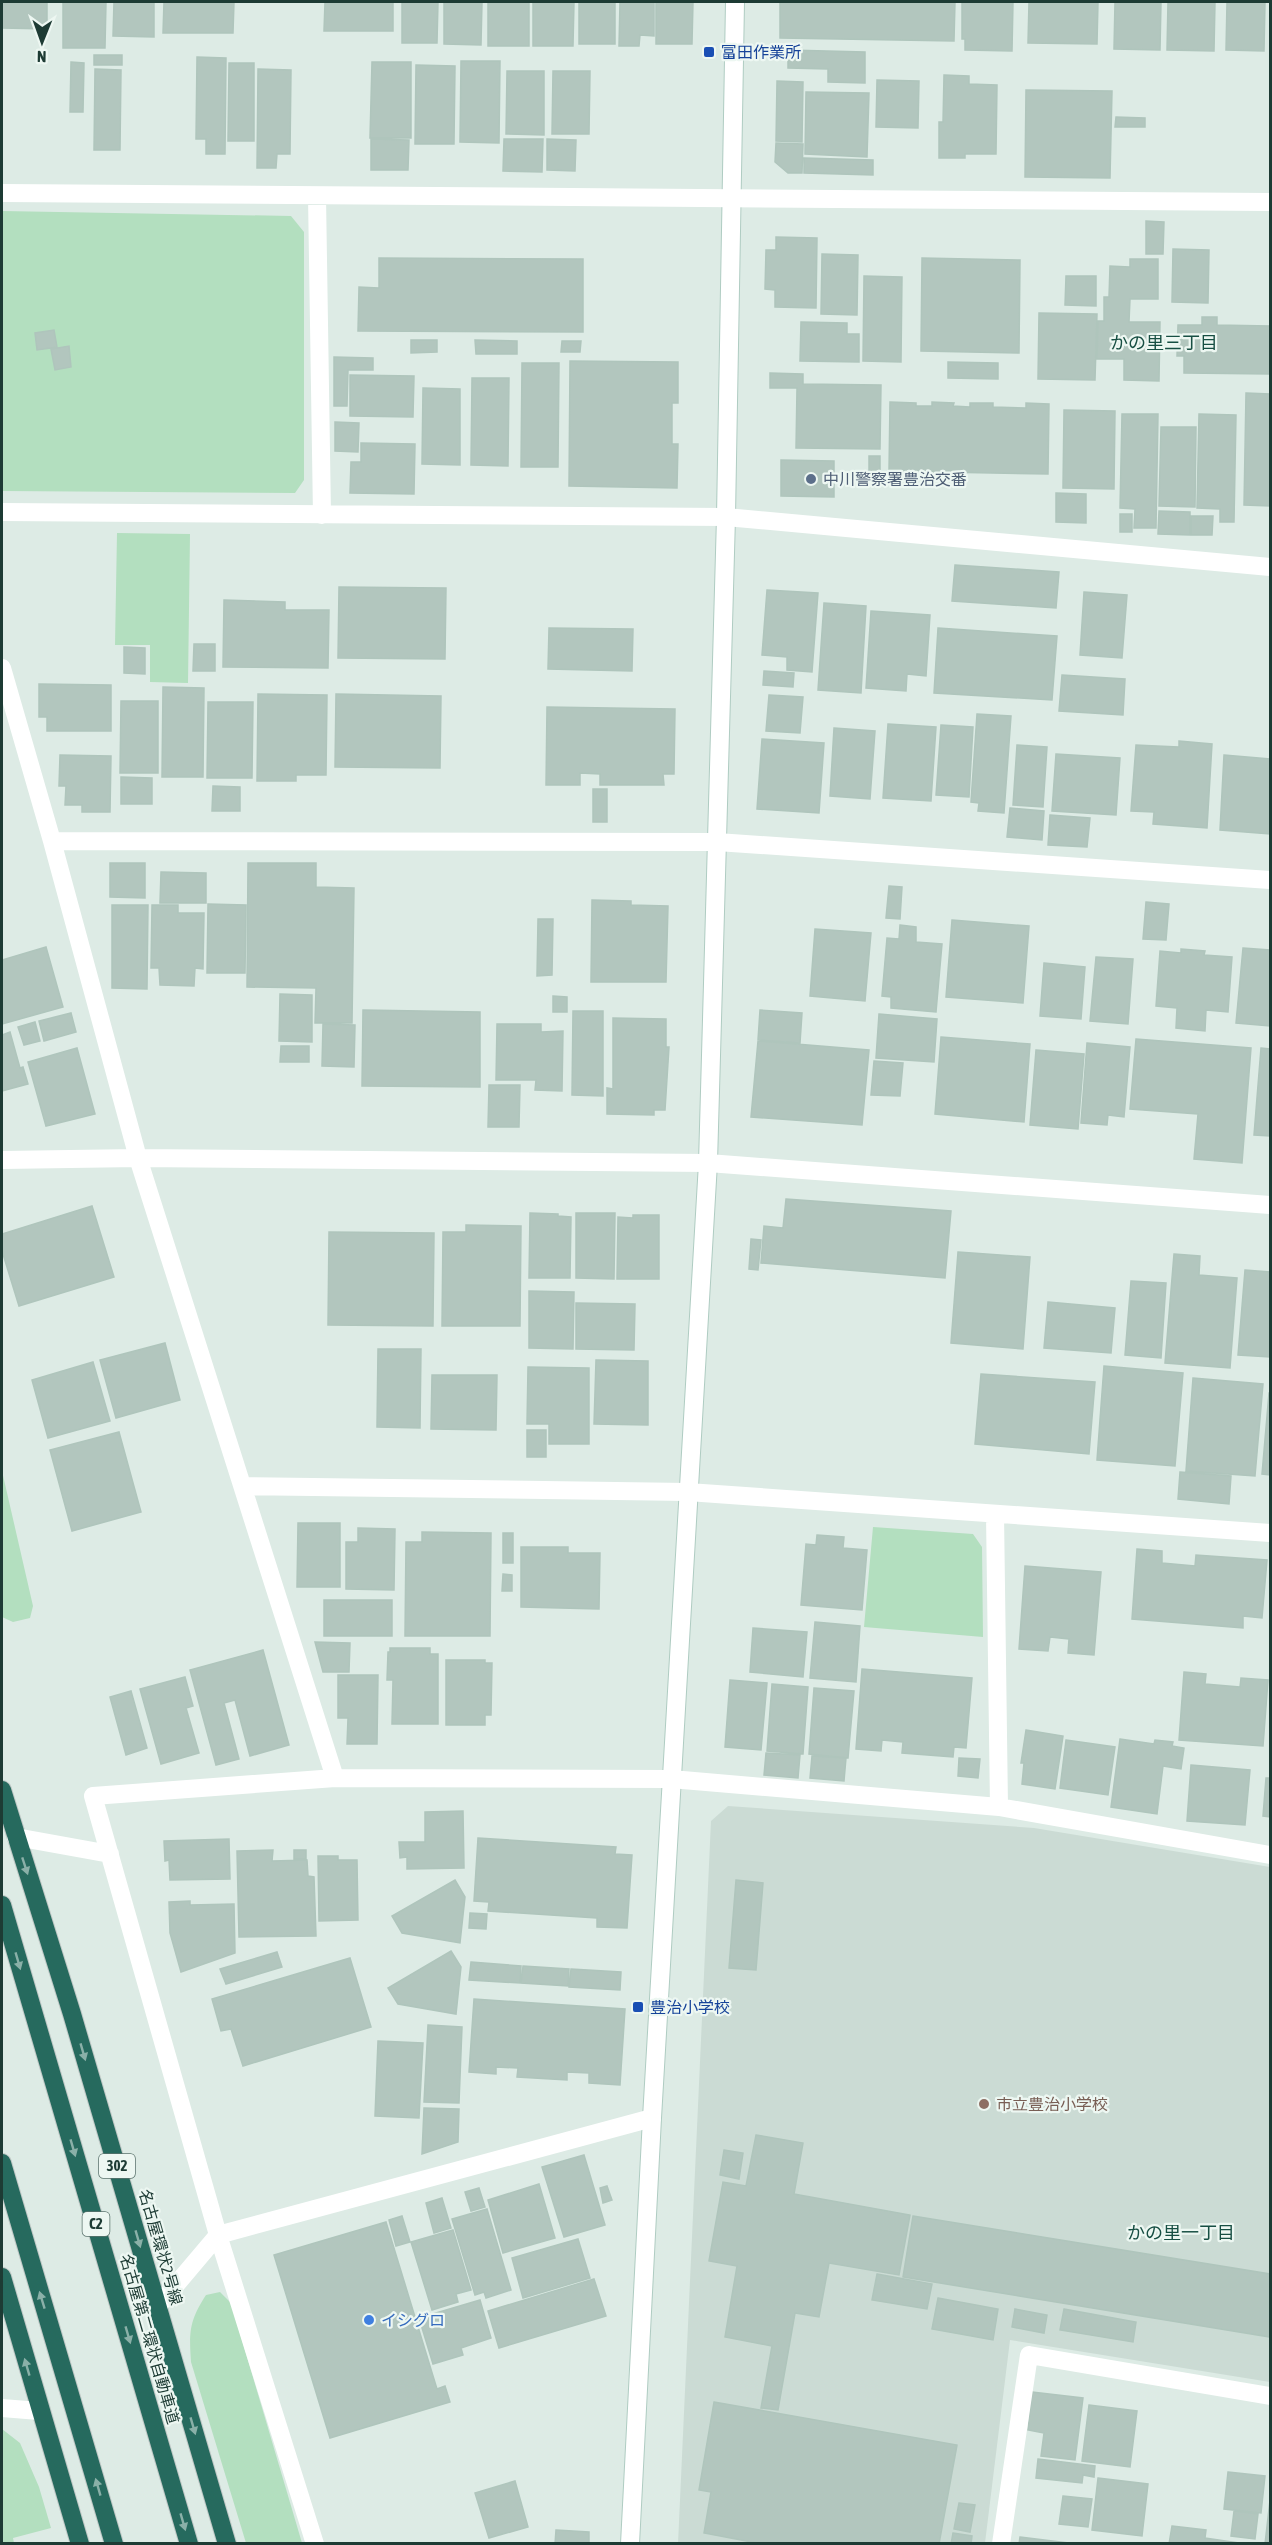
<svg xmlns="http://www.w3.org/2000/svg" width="1272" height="2545" viewBox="0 0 1272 2545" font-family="'Asap Condensed','Noto Sans JP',sans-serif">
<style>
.built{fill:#cbdbd4}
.green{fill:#b3dfbf}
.building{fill:#b2c6be;stroke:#afc5bc;stroke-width:1.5}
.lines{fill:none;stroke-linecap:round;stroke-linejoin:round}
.secondary-casing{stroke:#afccc2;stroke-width:20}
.highway-casing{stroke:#c0c8c6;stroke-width:20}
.street{stroke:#fff;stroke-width:18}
.secondary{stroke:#fff;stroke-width:18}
.highway{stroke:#266a5e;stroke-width:18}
.oneway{fill:#8ab0a8}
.transit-dot{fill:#1a4fb4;stroke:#edf7f2;stroke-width:2}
.service-dot{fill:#5c6f8a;stroke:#edf7f2;stroke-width:2}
.education-dot{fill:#8d6e63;stroke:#edf7f2;stroke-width:2}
.shop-dot{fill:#3f7fe0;stroke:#edf7f2;stroke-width:2}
.labels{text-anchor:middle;stroke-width:4.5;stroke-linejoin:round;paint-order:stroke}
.shield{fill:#edf7f2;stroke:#5b736d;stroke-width:1.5}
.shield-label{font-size:15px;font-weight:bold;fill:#1d3b34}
.transit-label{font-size:16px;fill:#164399;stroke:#edf7f2;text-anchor:start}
.service-label{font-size:16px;fill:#4e5e75;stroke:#edf7f2;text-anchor:start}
.education-label{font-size:16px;fill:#785e54;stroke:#edf7f2;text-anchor:start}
.street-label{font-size:16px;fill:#1d3b34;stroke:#edf7f2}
.shop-label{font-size:16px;fill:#366cbe;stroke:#edf7f2;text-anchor:start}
.neighbourhood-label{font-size:18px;fill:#174f43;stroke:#edf7f2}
</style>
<rect width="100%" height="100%" fill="#ddebe5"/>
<path class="built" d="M728,1806l306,22 236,39v515l-260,-42 -25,203 -307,1 33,-723z"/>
<path class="green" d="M2,211l289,5 13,16v248l-9,13 -293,-2z
M117,533l73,1 -2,149 -38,-1v-37h-35z
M2,1471l31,135 -3,12 -17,4 -11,-5z
M873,1527l100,7 9,13 1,90 -119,-10z
M220,2292l11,11 71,240h-56l-55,-181c-2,-29 -2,-41 15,-67z
M2,2429l18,14 19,44 12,41 -38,10 1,5h-12z"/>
<path class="building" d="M2,2h45v27l-45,-1z
M63,2h43l-1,46h-42z
M114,2h40v35l-41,-1z
M164,2h70l-1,31h-70z
M325,2h68v29h-69z
M402,2h36l-1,41h-35z
M444,2h38l-1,43 -37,-1z
M488,2h41v44h-41z
M533,2h41l-1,44h-40z
M579,2h36v42h-36z
M620,2h34v34l-14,-1 -1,11h-20z
M656,2h37l-1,42h-36z
M780,2h175l-1,39 -174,-3z
M962,2h51l-1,49 -47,-1v-11h-3z
M1029,2h69l-1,42 -69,-1z
M1115,2h46l-1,48 -46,-1z
M1168,2h47l-1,49 -47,-1z
M1227,2h38l-1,49 -38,-1z
M788,50l77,2v31l-37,-1v-13l-40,-1z
M94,55h28v10h-28z
M197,57l29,1 -1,96h-19v-15h-10z
M461,61h39l-1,82 -39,-1z
M71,62l13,1 -1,49h-13z
M372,62h39v76h-41z
M229,63h25v78h-26z
M416,65l39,1 -1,78h-39z
M95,69l26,1 -1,80h-26z
M258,69l33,1 -1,84h-13l-1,14h-19z
M507,71h37v64l-38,-1z
M553,71h37l-1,63h-37z
M944,75l25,1v8l28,1 -1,69h-31v4h-26v-36h4z
M877,80l42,1 -1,47 -42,-1z
M777,81l26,1 -1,60 -26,-1z
M1026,90l86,1 -2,87 -85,-1z
M806,92l63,1 -2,64 -62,-3z
M1116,117l29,1v9h-30z
M371,139l38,1 -1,30h-37z
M504,139h39l-1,33 -39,-1z
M547,139l29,1 -1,31 -28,-1z
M776,143l27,1 -1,29h-14l-13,-11z
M804,158l69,2v15l-69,-2z
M1146,221l18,1 -1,32h-17z
M776,237l41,1 -1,70 -41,-1v-17l-10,-1 1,-39h10z
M1173,249l36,1 -1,53 -36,-1z
M822,254l36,1 -1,60 -36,-1z
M379,258l204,1v73l-225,-1 1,-44 20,1z
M922,258l98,2 -1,93 -98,-2z
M1130,259h28v40h-28l-1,23h31l-1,59 -35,-1v-21h-27l1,-38h6v-24h5l1,-31 20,1z
M864,276l38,1 -1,85 -38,-1z
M1066,276h30v30l-31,-1z
M1039,313l58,1 -2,66 -57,-1z
M1202,317h15v8l53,1v48l-86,-1v-17h-7l1,-31h24z
M801,322l46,1v11h12v28l-59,-1z
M54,330l3,17 -20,3 -2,-17z
M411,340h26v12l-26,1z
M475,340l42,1v13h-41z
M562,341h19l-1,11h-19z
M69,346l2,21 -16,3 -4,-21z
M334,357l39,1v12h-25l-1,36h-13z
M570,361l108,1v41h-6v41h6l-1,44 -108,-2z
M948,362l50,1v16l-50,-1z
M522,363h37l-1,104h-37z
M770,373l33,1v10l78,1 -1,64 -84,-1 1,-60h-27z
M350,375l64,1 -1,41 -63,-1z
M472,378h37l-1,88 -37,-1z
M423,388l37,1v76l-38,-1z
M1246,393l24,1v112l-26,-1z
M890,402l26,1v3h16v-4l22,1 -1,3 17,1v-4h23v4l33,1v-5l23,1 -1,70 -159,-3z
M1064,410l51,1 -1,78 -51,-1z
M1122,414h36l-2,114h-22l1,-19 -15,-1z
M1199,414l37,1 -2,107h-14v-13l-23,-1z
M335,422l24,1 -1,29 -23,-1z
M1161,427h35l-1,80 -36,-1z
M361,443l54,1 -1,50 -64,-1 1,-31h10z
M869,456h11v22h-11z
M781,460l53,1v36l-53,-1z
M1056,493l30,1v29l-30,-1z
M1159,511l31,1v23l-32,-1z
M1120,514h12v18h-12z
M1191,516h22l-1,19h-21z
M955,565l104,7 -3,36 -104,-7z
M339,587l107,1 -1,71 -107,-1z
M767,590l51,3 -6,79 -25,-2v-13l-25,-2z
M1084,592l43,3 -5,63 -42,-3z
M224,600l61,2v8h44l-1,58 -105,-1z
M824,603l42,3 -5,87 -43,-3z
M871,611l59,4 -4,61 -19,-2 -1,17 -40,-3z
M549,628l84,1 -1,42 -84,-2z
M938,628l119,8 -5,64 -118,-7z
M194,644h21v27h-22z
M124,647l21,1v26l-21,-1z
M764,671l30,2 -1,14 -30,-2z
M1062,675l63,4 -2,36 -64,-4z
M39,684l72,1v46h-64v-14h-8z
M163,687l41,1 -1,89h-41z
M258,694l69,1 -1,80h-30v6h-39z
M336,694l105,2 -1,72 -105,-1z
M769,695l34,2 -3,36 -34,-2z
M121,701h37v72h-38z
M208,702h45l-1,76h-45z
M547,707l128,2 -1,65h-11l1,11h-64v-11l-20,-1v12h-34z
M977,714l34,2 -7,97 -26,-2 1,-8 -8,-1z
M888,724l48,3 -5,74 -48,-3z
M941,725l32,2 -4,70 -33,-2z
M834,728l41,3 -5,68 -40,-3z
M762,739l62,4 -5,70 -62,-4z
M1179,741l33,3 -5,84 -54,-4 1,-12 -23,-1 5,-66 43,2z
M1017,745l30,2 -4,60 -30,-2z
M1056,754l64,4 -4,57 -64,-4z
M60,755l51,1 -1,56h-28v-7h-17l1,-19h-7z
M1224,755l46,4v75l-50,-4z
M121,777l31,1v26h-31z
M213,786l27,1v24h-28z
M593,789h14v33h-14z
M1010,808l34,3 -2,29 -35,-3z
M1050,815l40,3 -3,29 -39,-2z
M110,863h35v35l-35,-1z
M248,863h68v24l38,1 -2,135h-37l1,-35 -69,-1z
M161,872l45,1v30h-46z
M889,886l13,1 -2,32 -14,-1z
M592,900l39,1v4l37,1 -2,76h-75z
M1146,902l23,2 -3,36 -23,-1z
M208,904l38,1 -1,68h-38z
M112,905h36l-1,84 -35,-1z
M152,905h26v8h26l-1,56 -8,-1 -1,18 -34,-1 -1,-17h-8z
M538,919h15l-1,56 -15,1z
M952,920l77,6 -6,77 -77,-6z
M900,925l16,2v15l26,2 -6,68 -45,-4v-11l-9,-1 5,-58 12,1z
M815,929l56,4 -6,68 -55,-5z
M46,947l17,60 -61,17v-64z
M1243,948l27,2v76l-34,-3z
M1181,949l24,2 -1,4 28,2 -4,55 -22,-2 -1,21 -29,-3 1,-20 -21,-2 4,-55 21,2z
M1096,957l37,2 -5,65 -38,-3z
M1044,963l41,4 -4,52 -41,-3z
M280,994l32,1v47l-33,-1z
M553,996l14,1v15h-14z
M363,1010l117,2v75l-118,-1z
M760,1010l42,3 -2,30 -42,-3z
M573,1011h30v85l-31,-1z
M71,1013l5,19 -32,9 -5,-20z
M879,1014l58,5 -3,43 -58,-4z
M613,1018l53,1v28h3l-4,63h-11v5l-47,-1v-26l6,1z
M35,1022l5,19 -16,4 -6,-18z
M323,1024l32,1 -1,42 -32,-1z
M497,1024h44v8l22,-1 -1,60 -27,-1 1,-10h-40z
M10,1032l10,36 3,-1 5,17 -26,7v-56z
M941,1037l89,7 -6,78 -89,-8z
M1136,1039l115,9 -9,115 -48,-4 4,-45 -68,-5z
M758,1041l111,9 -7,75 -111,-8z
M1087,1043l43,4 -6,70 -16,-2 -1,10 -26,-2z
M281,1046h28v16h-29z
M77,1048l18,66 -49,12 -18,-64z
M1261,1048l9,1v87l-16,-1z
M1036,1050l48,4 -6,75 -48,-4z
M874,1061l29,2 -3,33 -29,-1z
M489,1085h31l-1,42h-31z
M786,1199l165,12 -6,67 -184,-15 3,-37 19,2z
M92,1206l22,71 -95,29 -17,-55v-17z
M530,1213l28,1v2l13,1 -1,61h-41z
M576,1213h39l-1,66 -38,-1z
M633,1215h26v64h-42l1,-62 15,1z
M466,1225l55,1 -1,100h-78l1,-94h23z
M329,1232l105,1 -1,93 -105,-1z
M751,1239l10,1 -3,30 -9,-1z
M958,1252l72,5 -7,92 -72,-6z
M1174,1254l26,2 -1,19 38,3 -7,90 -65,-5z
M1245,1270l25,2v85l-32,-2z
M1131,1281l35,2 -5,75 -36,-3z
M529,1291l45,1 -1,57 -44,-1z
M1048,1302l67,6 -4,45 -67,-5z
M576,1303l59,1 -1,46 -58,-1z
M165,1343l15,57 -64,18 -16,-58z
M378,1349h43l-1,79 -43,-1z
M596,1360l52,1v64l-54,-1z
M93,1362l17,59 -62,17 -16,-58z
M1104,1366l79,7 -8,93 -78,-6z
M528,1367l61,1v76h-40v-20h-22z
M981,1374l114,8 -6,72 -114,-10z
M432,1375h65l-1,55 -65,-1z
M1193,1378l70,6 -8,92 -69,-5z
M1269,1393h1v82l-8,-1z
M527,1430h19v27h-19z
M119,1432l22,80 -69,19 -22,-81z
M1180,1472l51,4 -2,28 -51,-5z
M298,1523h42v64h-43z
M358,1528l37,1 -1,61 -48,-1v-47h12z
M422,1532l69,1 -1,103h-85l1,-94h16z
M503,1533h10v30h-10z
M817,1535l27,2 -1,11 24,2 -5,60 -61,-5 5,-61 10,1z
M521,1547h47v6h32l-1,56 -78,-2z
M1137,1549l25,2v12l33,3 1,-11 71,5 -5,58 -19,-2v12l-111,-9z
M1025,1566l76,6 -7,83 -26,-2 1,-14 -19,-2 -2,14 -29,-2z
M503,1574l9,1v16h-10z
M324,1600h68v36h-68z
M815,1622l45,4 -4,56 -46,-4z
M753,1628l54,4 -4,45 -53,-5z
M315,1642l35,1 -1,29h-26z
M390,1648h40v6h8v70h-46l1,-44h-6l1,-28h2z
M263,1650l26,95 -39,11 -15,-56 -11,3 15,56 -23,6 -26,-95z
M446,1660h39v3h7l-1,52h-6v10h-39z
M862,1669l110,9 -6,70 -12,-1 -1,10 -51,-4 1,-11 -21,-2 -1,11 -25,-2z
M1184,1672l22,2 -1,10 35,3 1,-9 27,2 -5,66 -84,-6z
M338,1675h40l-1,69h-30l1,-26h-10z
M185,1677l8,29 -7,2 13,45 -38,11 -21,-75z
M730,1680l37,3 -6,67 -36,-3z
M772,1684l36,3 -5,67 -36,-3z
M814,1688l40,3 -6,67 -39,-4z
M131,1691l16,57 -21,7 -16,-58z
M1026,1730l37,6 -8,53 -33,-5 2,-21h-3z
M1120,1739l34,5 1,-4 18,2 -1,4 12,2 -3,21 -18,-3 -6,48 -46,-7z
M1066,1740l49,7 -7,48 -48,-7z
M766,1753l34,2 -2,23 -34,-3z
M812,1756l34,2 -2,23 -34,-3z
M959,1758l21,1 -2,19 -20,-2z
M1191,1765l59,5 -5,55 -58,-4z
M1266,1778h4v39l-7,-1z
M463,1811l1,57 -57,1v-12l-7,1 -1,-16h26v-30z
M478,1838l138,9 -1,7 17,1 -5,73 -30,-1v-9l-109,-7 1,-9 -15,-1z
M229,1839l1,40 -60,1 -1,-20 -4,1 -1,-20z
M273,1850l-1,11 35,-1 1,16 6,1 2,59 -77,1 -2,-86z
M294,1850h12v9h-12z
M318,1856h20v4h19l1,60 -39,1z
M455,1880l10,17 -5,46 -58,-10 -10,-17z
M736,1880l27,3 -7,87 -27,-2z
M190,1901v4l44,-1 1,49 -54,19 -11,-39 -1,-31z
M470,1913l17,1 -1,15 -17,-1z
M451,1951l10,16 -5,47 -58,-10 -10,-16z
M277,1952l5,15 -56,17 -6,-15z
M350,1958l21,69 -128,39 -12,-37 -10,2 -9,-32z
M471,1962l50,4 -1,17 -51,-3z
M523,1966l46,3 -1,17 -47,-3z
M571,1969l50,3 -1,18 -51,-3z
M474,1999l151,10 -5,76 -31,-2v-10l-22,-1v8l-50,-3 1,-9 -22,-1v7l-27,-2z
M428,2025l34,2 -3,76 -35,-1z
M378,2041l45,2 -4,75 -44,-2z
M424,2108l35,1 -1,33 -36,12z
M756,2135l47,8 -9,51 116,21 -11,60 -70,-12 -10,54 -24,-4 -17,97 -17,-2 11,-62 -47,-9 12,-71 -28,-5 14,-79 23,4z
M724,2150l19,3 -4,26 -19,-4z
M584,2155l21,70 -41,12 -22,-70z
M539,2184l16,54 -52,15 -15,-53z
M607,2186l5,14 -9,3 -3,-15z
M479,2188l6,19 -14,4 -6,-19z
M442,2198l9,30 -17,5 -8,-30z
M487,2209l24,81 -25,8 -2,-6 -9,3 -23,-76z
M402,2216l8,26 -14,4 -7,-26z
M913,2216l357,58v63l-367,-60z
M386,2222l51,167 8,-3 5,16 -120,36 -56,-183z
M453,2230l18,60 -15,4 2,8 -26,8 -21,-68z
M578,2239l12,39 -67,20 -11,-40z
M877,2274l55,10 -5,25 -55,-9z
M594,2279l12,37 -107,32 -11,-37z
M938,2298l60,11 -5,31 -61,-11z
M480,2300l11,38 -30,10 2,7 -30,9 -14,-46z
M1015,2309l32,6 -3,18 -32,-6z
M1064,2309l72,13 -3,20 -73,-12z
M1032,2392l51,6 -8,62 -34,-4 3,-23 -16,-3z
M714,2402l243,43 -18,99h-177l-58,-11 7,-41 -12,-2z
M1089,2405l48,6 -7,56 -48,-6z
M1038,2459l57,7 -1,11 -11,-2 -1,8 -46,-5z
M1228,2472l37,4 -4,37 -37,-4z
M1098,2478l50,6 -6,52 -50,-6z
M515,2481l13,46 -39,11 -14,-45z
M1063,2496l29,3 -4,28 -29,-3z
M1270,2500v44h-5z
M959,2503l16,2 -5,27 -16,-3z
M1234,2511l24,3 -3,25 -24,-3z
M1172,2526l34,4 -1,8 41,6h-77z
M556,2530l33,2v12h-34z
M953,2533l19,3 -1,8h-20z
M1020,2537l57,7h-58z"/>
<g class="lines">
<g class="secondary-casing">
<path id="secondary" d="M630,2544l22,-426 56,-955 18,-646 9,-515"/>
</g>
<g class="highway-casing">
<path id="highway" d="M2,1790l70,224 155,530
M2,1905l187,639
M2,2163l112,381
M2,2277l78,267"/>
</g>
<path class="street" d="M2,193l1268,9
M317,196l5,319
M2,512l724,5 544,50
M2,668l50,173 86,317 197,620
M52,841l665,1 553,38
M2,1160l136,-2 570,5 562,42
M243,1486l445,6 582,41
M995,1514l4,293
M16,1837l94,17
M158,2306l60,-71 434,-117
M2,2408l37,3
M315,2544l-97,-309 -125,-439 242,-18 336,1 328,28 271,48
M1001,2544l28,-189 241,41"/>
<use href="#secondary" class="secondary"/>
<use href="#highway" class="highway"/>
</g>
<defs><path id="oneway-solid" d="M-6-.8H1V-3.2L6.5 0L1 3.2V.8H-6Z" transform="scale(1.5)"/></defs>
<g class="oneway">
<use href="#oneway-solid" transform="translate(25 1866) rotate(72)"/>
<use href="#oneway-solid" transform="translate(18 1961) rotate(74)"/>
<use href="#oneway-solid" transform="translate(83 2052) rotate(74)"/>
<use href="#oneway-solid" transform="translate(73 2148) rotate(74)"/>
<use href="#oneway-solid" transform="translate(138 2239) rotate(74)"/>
<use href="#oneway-solid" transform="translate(42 2300) rotate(-107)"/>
<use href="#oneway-solid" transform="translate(128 2335) rotate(74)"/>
<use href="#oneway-solid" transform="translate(27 2367) rotate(-106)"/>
<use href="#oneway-solid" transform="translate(193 2426) rotate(74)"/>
<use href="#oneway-solid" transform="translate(98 2487) rotate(-106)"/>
<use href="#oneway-solid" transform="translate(183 2522) rotate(74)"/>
</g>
<g class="transit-dot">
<rect x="703" y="46" width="12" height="12" rx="3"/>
<rect x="632" y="2001" width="12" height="12" rx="3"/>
</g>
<circle class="service-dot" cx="811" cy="479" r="6"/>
<circle class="education-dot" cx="984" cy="2104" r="6"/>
<circle class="shop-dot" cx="369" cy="2320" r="6"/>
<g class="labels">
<g class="shield">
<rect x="99" y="2154" width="36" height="24" rx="4.5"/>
<rect x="82.5" y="2212" width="27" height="24" rx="4.5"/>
</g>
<g class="shield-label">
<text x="117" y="2171">302</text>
<text x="96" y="2229">C2</text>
</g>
<g class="transit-label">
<text x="721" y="58">富田作業所</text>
<text x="650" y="2013">豊治小学校</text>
</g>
<g class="service-label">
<text x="823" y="485">中川警察署豊治交番</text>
</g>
<g class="education-label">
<text x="996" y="2110">市立豊治小学校</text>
</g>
<g class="street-label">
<text transform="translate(161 2247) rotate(74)" y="6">名古屋環状2号線</text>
<text transform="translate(150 2339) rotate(74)" y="6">名古屋第二環状自動車道</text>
</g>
<g class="shop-label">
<text x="381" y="2326">イシグロ</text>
</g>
<g class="neighbourhood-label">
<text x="1164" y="349">かの里三丁目</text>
<text x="1181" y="2239">かの里一丁目</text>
</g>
</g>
<rect width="1272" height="2545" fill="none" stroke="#1d3b34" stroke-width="6"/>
<g transform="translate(42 42) rotate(181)" stroke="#edf7f2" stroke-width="4.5" paint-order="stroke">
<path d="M0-4.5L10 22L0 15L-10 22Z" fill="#1d3b34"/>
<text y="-9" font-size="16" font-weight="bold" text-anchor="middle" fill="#1d3b34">N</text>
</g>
</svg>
